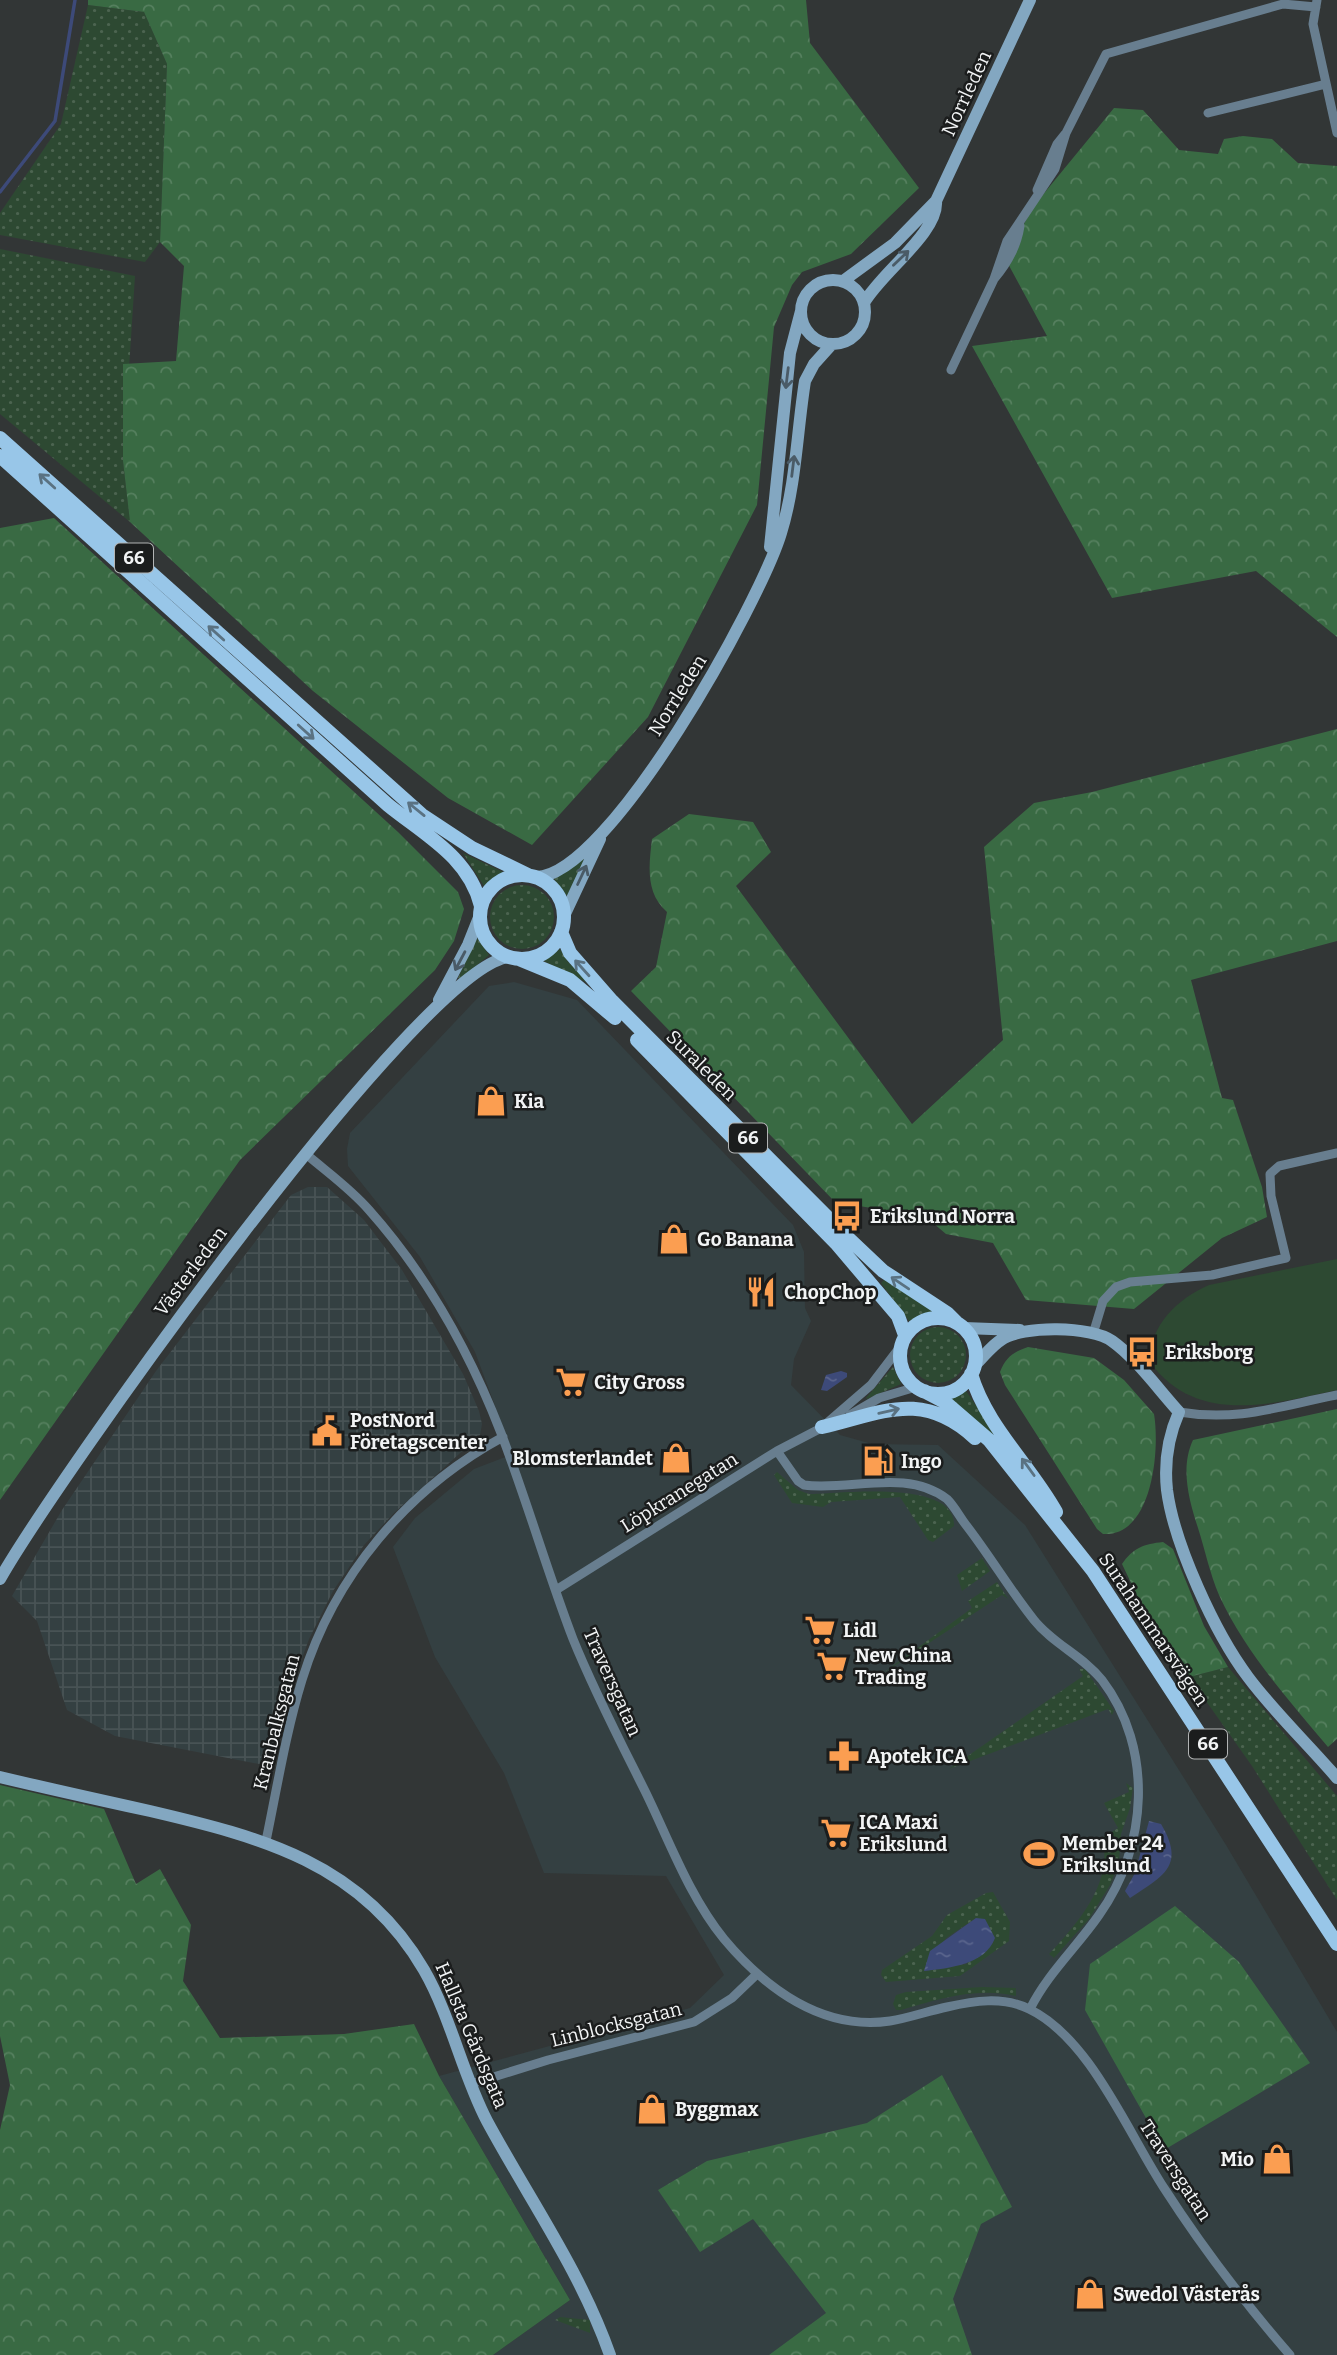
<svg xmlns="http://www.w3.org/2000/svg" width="1337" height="2355" viewBox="0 0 1337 2355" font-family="Bitter,serif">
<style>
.built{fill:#344042}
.industrial{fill:url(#industrial-grid)}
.grass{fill:url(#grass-dots);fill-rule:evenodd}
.forest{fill:url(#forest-crowns)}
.green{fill:#2d4932}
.water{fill:url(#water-ripples)}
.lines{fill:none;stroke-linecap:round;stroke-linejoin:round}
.stream{stroke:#3d4a79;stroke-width:3.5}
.street{stroke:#687e8f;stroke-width:9}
.secondary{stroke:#83a7c1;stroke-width:12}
.primary{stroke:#98c6e8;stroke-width:14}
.oneway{stroke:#4a5b67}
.oneway2{stroke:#5a7282}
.labels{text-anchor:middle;stroke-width:5;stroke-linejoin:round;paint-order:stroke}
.shield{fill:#1b1d1d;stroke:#b2b4b4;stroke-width:2}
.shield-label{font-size:18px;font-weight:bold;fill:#f2f4f5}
.street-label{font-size:19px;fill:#f2f4f5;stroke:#1b1d1d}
.poi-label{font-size:19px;font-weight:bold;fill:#f2f4f5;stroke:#1b1d1d;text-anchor:start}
</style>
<defs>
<pattern id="industrial-grid" width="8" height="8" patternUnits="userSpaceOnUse" patternTransform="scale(1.75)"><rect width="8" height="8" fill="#344042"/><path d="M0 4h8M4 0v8" fill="none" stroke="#485355"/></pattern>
<pattern id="grass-dots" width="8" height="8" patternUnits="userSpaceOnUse" patternTransform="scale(1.75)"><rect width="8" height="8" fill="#2d4932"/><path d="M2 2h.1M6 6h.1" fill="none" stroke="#4c6450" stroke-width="1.8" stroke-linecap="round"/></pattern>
<pattern id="forest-crowns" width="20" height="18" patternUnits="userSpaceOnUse" patternTransform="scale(1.75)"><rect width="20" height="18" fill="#396a43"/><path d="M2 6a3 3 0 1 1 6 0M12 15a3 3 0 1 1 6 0" fill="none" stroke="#56805f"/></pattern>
<pattern id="water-ripples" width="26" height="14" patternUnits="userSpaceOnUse" patternTransform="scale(1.75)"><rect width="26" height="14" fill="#3d4a79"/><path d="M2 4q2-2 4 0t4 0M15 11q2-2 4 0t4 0" fill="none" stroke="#5a658d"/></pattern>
</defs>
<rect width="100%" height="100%" fill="#323636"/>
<path class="built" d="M514,982l63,18 216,225 11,27 1,56 6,13 -17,38 -3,26 49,50 32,9 66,1 87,80 201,320 111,187v323h-844l77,-55 -131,-224 251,-68 34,-33 -58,-99 -122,-3 -40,-100 -69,-116 -42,-110 22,-29 59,-49 39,-15 -38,-102 -55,-95 -72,-91 -1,-17 3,-16 139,-147z"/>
<path class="industrial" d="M308,1187h19l37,33 38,50 61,104 16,37 3,13 -2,11 -86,78 -30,32 -31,46 -24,48 -17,47 -18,81 -159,-31 -48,-26 -30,-89 -25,-25 50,-86 94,-139 135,-176z"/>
<path class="grass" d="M88,5l56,7 23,52 -7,178 -15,20 -145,-27v-22l61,-89z
M0,249l135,27 -12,185 7,61 -130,-108z
M463,853l40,19 -19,14z
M585,855l1,1 -19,40 -13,-17z
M490 917a32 32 0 1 1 64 0a32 32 0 1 1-64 0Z
M477,938l12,17 -29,24 -2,-1z
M560,949l9,14 21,21 -46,-23z
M884,1280l50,29 -1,2 -24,10 -28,-38z
M910 1355a28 28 0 1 1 56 0a28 28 0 1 1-56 0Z
M893,1367l8,17 -34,15 -1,-1z
M966,1391l33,48 -50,-39z
M777,1472l21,18 11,4c28,0 148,-16 145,32l-21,16 -5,-2 -28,-43 -69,5 -8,5 -31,-4 -18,-28z
M982,1558l8,13 -28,20 -5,-16z
M997,1582l11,17 -6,-4 -123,81 93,-68 -4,-7z
M1228,1667l109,129v104l-85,-134 -63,-89z
M1079,1669h6l29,42 -2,4 -4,-6 -159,60 134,-93z
M1126,1783l7,5 -3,20 -9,26 -2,29 -9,22 -21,34 -35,39 -5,-4c29,-31 65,-72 53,-116l16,-10 -14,-25 25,-11z
M993,1892l17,30 -1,19 -49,35 -74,6 -5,-7 1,-5 50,-34 15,-21 39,-22zM976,1918l-9,46 -43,7 22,-33z
M982,1987l34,1v8c-41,-9 -76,3 -115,14h-5l-3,-6 3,-9 10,-3z
M560,2317l30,3v13l-35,-13z"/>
<path class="forest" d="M88,0h718l4,43 109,145 -68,66 -49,18 -10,13 -18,42 -17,178 -109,212 -116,128 -84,-47 -135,-107 -183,-169 -7,-61v-97l53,-3 8,-95 -24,-24 7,-178 -23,-52 -56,-7z
M1114,108l29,2 36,40 39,4 6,-15 19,-3 29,3 26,24 39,3v471l-81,-66 -144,27 -140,-252 75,-10 -41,-76 26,-52z
M54,518l344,314 60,60 6,17 -10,32 -19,29 -195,190 -240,340v-972z
M1337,729v212l-146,39 31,118 11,2 29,87 5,30 -45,21 -88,71 -108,-9 -33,-57 -47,-9 -20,-17 -91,-15 -204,-211 25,-24 11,-55c-22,-19 -18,-47 -15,-73l37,-25 64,8 18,30 -35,34 176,238 91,-84 -19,-193 50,-44 58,-11z
M1028,1347l66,11 30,22 30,34c6,35 -1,123 -51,120l-6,-5 -92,-144 -5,-13c6,-15 13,-20 28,-25z
M1337,1409v330l-9,8c-40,-48 -83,-95 -109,-152 -9,-21 -14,-45 -21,-67 -9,-28 -18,-60 -5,-88z
M1163,1542l10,7 31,77 24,41 -39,10 -47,-71 -20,-42c11,-16 22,-20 41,-22z
M0,1785l104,24 32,75 24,-15 31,56 -8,56 37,57 124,-4 70,-10 25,52 131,224 -77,55h-493v-225l10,-45 -10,-49z
M1175,1906l64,56 71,101 -146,87 -79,-140 5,-46z
M942,2075l70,132 -31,17 -28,75 19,56h-203l57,-42 -73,-94 -53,33 -42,-62 49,-29 160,-38z"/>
<path class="green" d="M1337,1259v131c-65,14 -141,36 -187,-28 -1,-36 27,-63 59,-77z"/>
<path class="water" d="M841,1371l6,2v4l-20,14 -6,-1 5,-15z
M1149,1821l12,3c25,42 2,52 -31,74l-5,-7 10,-18z
M976,1918l9,1 10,19c-10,27 -46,30 -71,33l6,-20z"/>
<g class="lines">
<path class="stream" d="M0,192l55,-71 20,-121"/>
<path class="street" d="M1317,0l-4,24 24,109
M1208,113l118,-29
M1037,190l20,-46 8,-10
M994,279l13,-38 48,-72 11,-36 40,-79 177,-50 33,3
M951,370l43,-91c13,-15 23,-34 26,-53
M306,1154c21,18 45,35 63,56 57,64 101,143 132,223 26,68 46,138 72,206 21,52 47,102 72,152 24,49 44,105 79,148 41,49 98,92 166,82 19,-3 38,-10 57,-14 26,-6 56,-11 82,2 61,29 99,124 135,179 38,59 80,114 126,167
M1093,1334l10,-33 13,-14 14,-5 82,-7 74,-17 -15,-62 -1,-22 9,-8 58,-13
M1179,1412c59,10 101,-6 158,-17
M850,1415l29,-17 37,-11
M827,1423l44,-38 29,-38
M777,1451l21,30 6,4c47,6 102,-17 143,14 8,8 12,17 19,26 24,31 44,65 68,95 19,24 49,36 68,60 52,68 46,167 -3,235 -23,33 -51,58 -69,94
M556,1590l221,-139 48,-25
M266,1841c11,-53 20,-109 36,-161 32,-104 105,-191 201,-243
M471,2084l77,-24 146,-38 38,-24 25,-24"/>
<path class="secondary" d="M801 312a32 32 0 1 1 64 0a32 32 0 1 1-64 0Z
M843,281l52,-38 41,-42 94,-201
M864,303c17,-30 75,-71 72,-102
M770,547l20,-194 11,-42
M536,877c73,0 225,-277 245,-344 15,-48 16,-102 24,-152l9,-17 18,-20
M564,916l36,-77
M439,1000l29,-55 12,-30
M964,1328l56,2
M974,1366c9,-8 17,-20 27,-26 22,-15 90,-14 111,1 23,16 47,49 67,71 -11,25 -15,50 -12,78 7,54 48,143 81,187 26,35 60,67 89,101
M0,1579c55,-97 420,-613 509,-622
M0,1777c50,12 100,23 150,34 111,26 212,52 274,159 27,47 38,103 63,151 42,78 93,149 123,234"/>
<path class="primary" d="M0,438l422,377 50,33 56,27
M0,456l388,349c37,30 81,52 93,101
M480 917a42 42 0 1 1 84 0a42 42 0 1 1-84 0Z
M561,932l9,21 42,48 234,235 37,35 64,42 9,9
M519,959l51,21 45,38
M637,1040l199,203 62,73 7,19
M900 1356a38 38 0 1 1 76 0a38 38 0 1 1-76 0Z
M971,1374c15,52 59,91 85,138
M924,1391l21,11 44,38 104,131 244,373
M822,1427c60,-14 100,-38 153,11"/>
</g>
<defs><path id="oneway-shaft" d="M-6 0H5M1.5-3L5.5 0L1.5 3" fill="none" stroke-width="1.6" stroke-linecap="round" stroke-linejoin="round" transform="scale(1.75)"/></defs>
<g class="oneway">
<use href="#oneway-shaft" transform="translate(901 258) rotate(-44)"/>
<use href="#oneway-shaft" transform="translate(787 378) rotate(97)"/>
<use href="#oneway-shaft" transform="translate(793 466) rotate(-83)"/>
<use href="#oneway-shaft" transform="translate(582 875) rotate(-65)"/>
<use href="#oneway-shaft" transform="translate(460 961) rotate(118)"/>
</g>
<g class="oneway2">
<use href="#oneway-shaft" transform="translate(47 481) rotate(-138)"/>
<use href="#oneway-shaft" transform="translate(216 633) rotate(-138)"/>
<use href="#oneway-shaft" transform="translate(306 732) rotate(42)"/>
<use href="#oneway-shaft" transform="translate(416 809) rotate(-141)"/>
<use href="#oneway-shaft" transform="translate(582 968) rotate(-132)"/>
<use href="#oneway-shaft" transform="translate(900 1283) rotate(-146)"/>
<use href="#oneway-shaft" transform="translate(889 1411) rotate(-13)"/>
<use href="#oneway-shaft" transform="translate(1028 1467) rotate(-126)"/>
</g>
<defs>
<g id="shop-bare" transform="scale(2.415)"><path d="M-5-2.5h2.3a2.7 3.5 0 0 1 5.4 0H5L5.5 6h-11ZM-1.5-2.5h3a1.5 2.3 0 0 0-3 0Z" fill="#fb9e51" stroke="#1b1d1d" stroke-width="2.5" paint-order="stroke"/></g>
<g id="bus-bare" transform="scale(2.415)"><path d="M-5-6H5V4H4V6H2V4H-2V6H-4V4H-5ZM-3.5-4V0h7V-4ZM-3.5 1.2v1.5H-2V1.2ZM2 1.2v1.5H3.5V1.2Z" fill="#fb9e51" stroke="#1b1d1d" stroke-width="2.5" paint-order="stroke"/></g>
<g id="restaurant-bare" transform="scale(2.415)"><path d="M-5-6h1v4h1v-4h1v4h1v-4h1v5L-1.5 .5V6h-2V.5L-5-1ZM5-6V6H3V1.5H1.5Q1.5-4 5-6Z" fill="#fb9e51" stroke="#1b1d1d" stroke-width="2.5" paint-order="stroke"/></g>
<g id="supermarket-bare" transform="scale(2.415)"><path d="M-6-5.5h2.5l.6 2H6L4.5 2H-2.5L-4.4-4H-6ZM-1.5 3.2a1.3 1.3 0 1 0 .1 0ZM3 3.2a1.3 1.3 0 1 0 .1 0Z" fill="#fb9e51" stroke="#1b1d1d" stroke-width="2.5" paint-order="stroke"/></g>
<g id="civic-bare" transform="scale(2.415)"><path d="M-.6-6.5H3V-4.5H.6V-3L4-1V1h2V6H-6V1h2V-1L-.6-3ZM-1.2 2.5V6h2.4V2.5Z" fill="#fb9e51" stroke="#1b1d1d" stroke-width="2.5" paint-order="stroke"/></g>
<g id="fuel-bare" transform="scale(2.415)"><path d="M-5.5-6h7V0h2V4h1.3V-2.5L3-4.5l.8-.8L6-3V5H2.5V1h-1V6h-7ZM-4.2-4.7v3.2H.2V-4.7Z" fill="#fb9e51" stroke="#1b1d1d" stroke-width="2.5" paint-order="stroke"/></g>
<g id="pharmacy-bare" transform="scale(2.415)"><path d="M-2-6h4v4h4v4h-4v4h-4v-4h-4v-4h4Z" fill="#fb9e51" stroke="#1b1d1d" stroke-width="2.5" paint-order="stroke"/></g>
<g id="stadium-bare" transform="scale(2.415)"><path d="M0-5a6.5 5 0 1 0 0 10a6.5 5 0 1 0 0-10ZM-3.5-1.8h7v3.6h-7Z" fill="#fb9e51" stroke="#1b1d1d" stroke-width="2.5" paint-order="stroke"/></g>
</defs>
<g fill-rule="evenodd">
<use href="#shop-bare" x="491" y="1101"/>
<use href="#bus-bare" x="847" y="1216"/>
<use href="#shop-bare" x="674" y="1239"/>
<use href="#restaurant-bare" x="761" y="1292"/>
<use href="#bus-bare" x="1142" y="1352"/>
<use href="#supermarket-bare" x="571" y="1382"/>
<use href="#civic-bare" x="327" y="1431"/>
<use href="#shop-bare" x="676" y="1458"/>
<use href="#fuel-bare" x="878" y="1461"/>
<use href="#supermarket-bare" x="820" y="1630"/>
<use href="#supermarket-bare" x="832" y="1666"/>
<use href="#pharmacy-bare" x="844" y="1756"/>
<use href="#supermarket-bare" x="836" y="1833"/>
<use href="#stadium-bare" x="1039" y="1854"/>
<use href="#shop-bare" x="652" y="2109"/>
<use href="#shop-bare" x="1277" y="2159"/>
<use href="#shop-bare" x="1090" y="2294"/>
</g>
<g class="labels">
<g class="shield">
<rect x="115" y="543.5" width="38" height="29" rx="5"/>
<rect x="729" y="1123.5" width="38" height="29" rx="5"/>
<rect x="1189" y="1729.5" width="38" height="29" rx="5"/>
</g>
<g class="shield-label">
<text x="134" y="564">66</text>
<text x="748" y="1144">66</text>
<text x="1208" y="1750">66</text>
</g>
<g class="street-label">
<text transform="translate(966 93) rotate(-65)" y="7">Norrleden</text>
<text transform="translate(677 695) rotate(-58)" y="7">Norrleden</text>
<text transform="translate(702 1065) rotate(45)" y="7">Suraleden</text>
<text transform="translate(190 1271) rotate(-53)" y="7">Västerleden</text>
<text transform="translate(679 1492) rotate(-32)" y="7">Löpkranegatan</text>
<text transform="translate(1154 1629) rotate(56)" y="7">Surahammarsvägen</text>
<text transform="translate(613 1682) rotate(66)" y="7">Traversgatan</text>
<text transform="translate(276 1722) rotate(-76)" y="7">Kranbalksgatan</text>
<text transform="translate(616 2024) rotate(-14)" y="7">Linblocksgatan</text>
<text transform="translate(472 2035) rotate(67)" y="7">Hallsta Gårdsgata</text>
<text transform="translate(1176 2170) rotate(57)" y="7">Traversgatan</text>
</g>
<g class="poi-label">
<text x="514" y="1108">Kia</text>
<text x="870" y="1223">Erikslund Norra</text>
<text x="697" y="1246">Go Banana</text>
<text x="784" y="1299">ChopChop</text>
<text x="1165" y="1359">Eriksborg</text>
<text x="594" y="1389">City Gross</text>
<text x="350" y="1427">PostNord<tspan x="350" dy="22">Företagscenter</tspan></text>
<text x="653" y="1465" text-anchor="end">Blomsterlandet</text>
<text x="901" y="1468">Ingo</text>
<text x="843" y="1637">Lidl</text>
<text x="855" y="1662">New China<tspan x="855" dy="22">Trading</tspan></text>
<text x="867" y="1763">Apotek ICA</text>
<text x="859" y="1829">ICA Maxi<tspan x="859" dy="22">Erikslund</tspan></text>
<text x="1062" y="1850">Member 24<tspan x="1062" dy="22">Erikslund</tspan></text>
<text x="675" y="2116">Byggmax</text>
<text x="1254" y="2166" text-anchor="end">Mio</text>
<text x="1113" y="2301">Swedol Västerås</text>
</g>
</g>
</svg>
